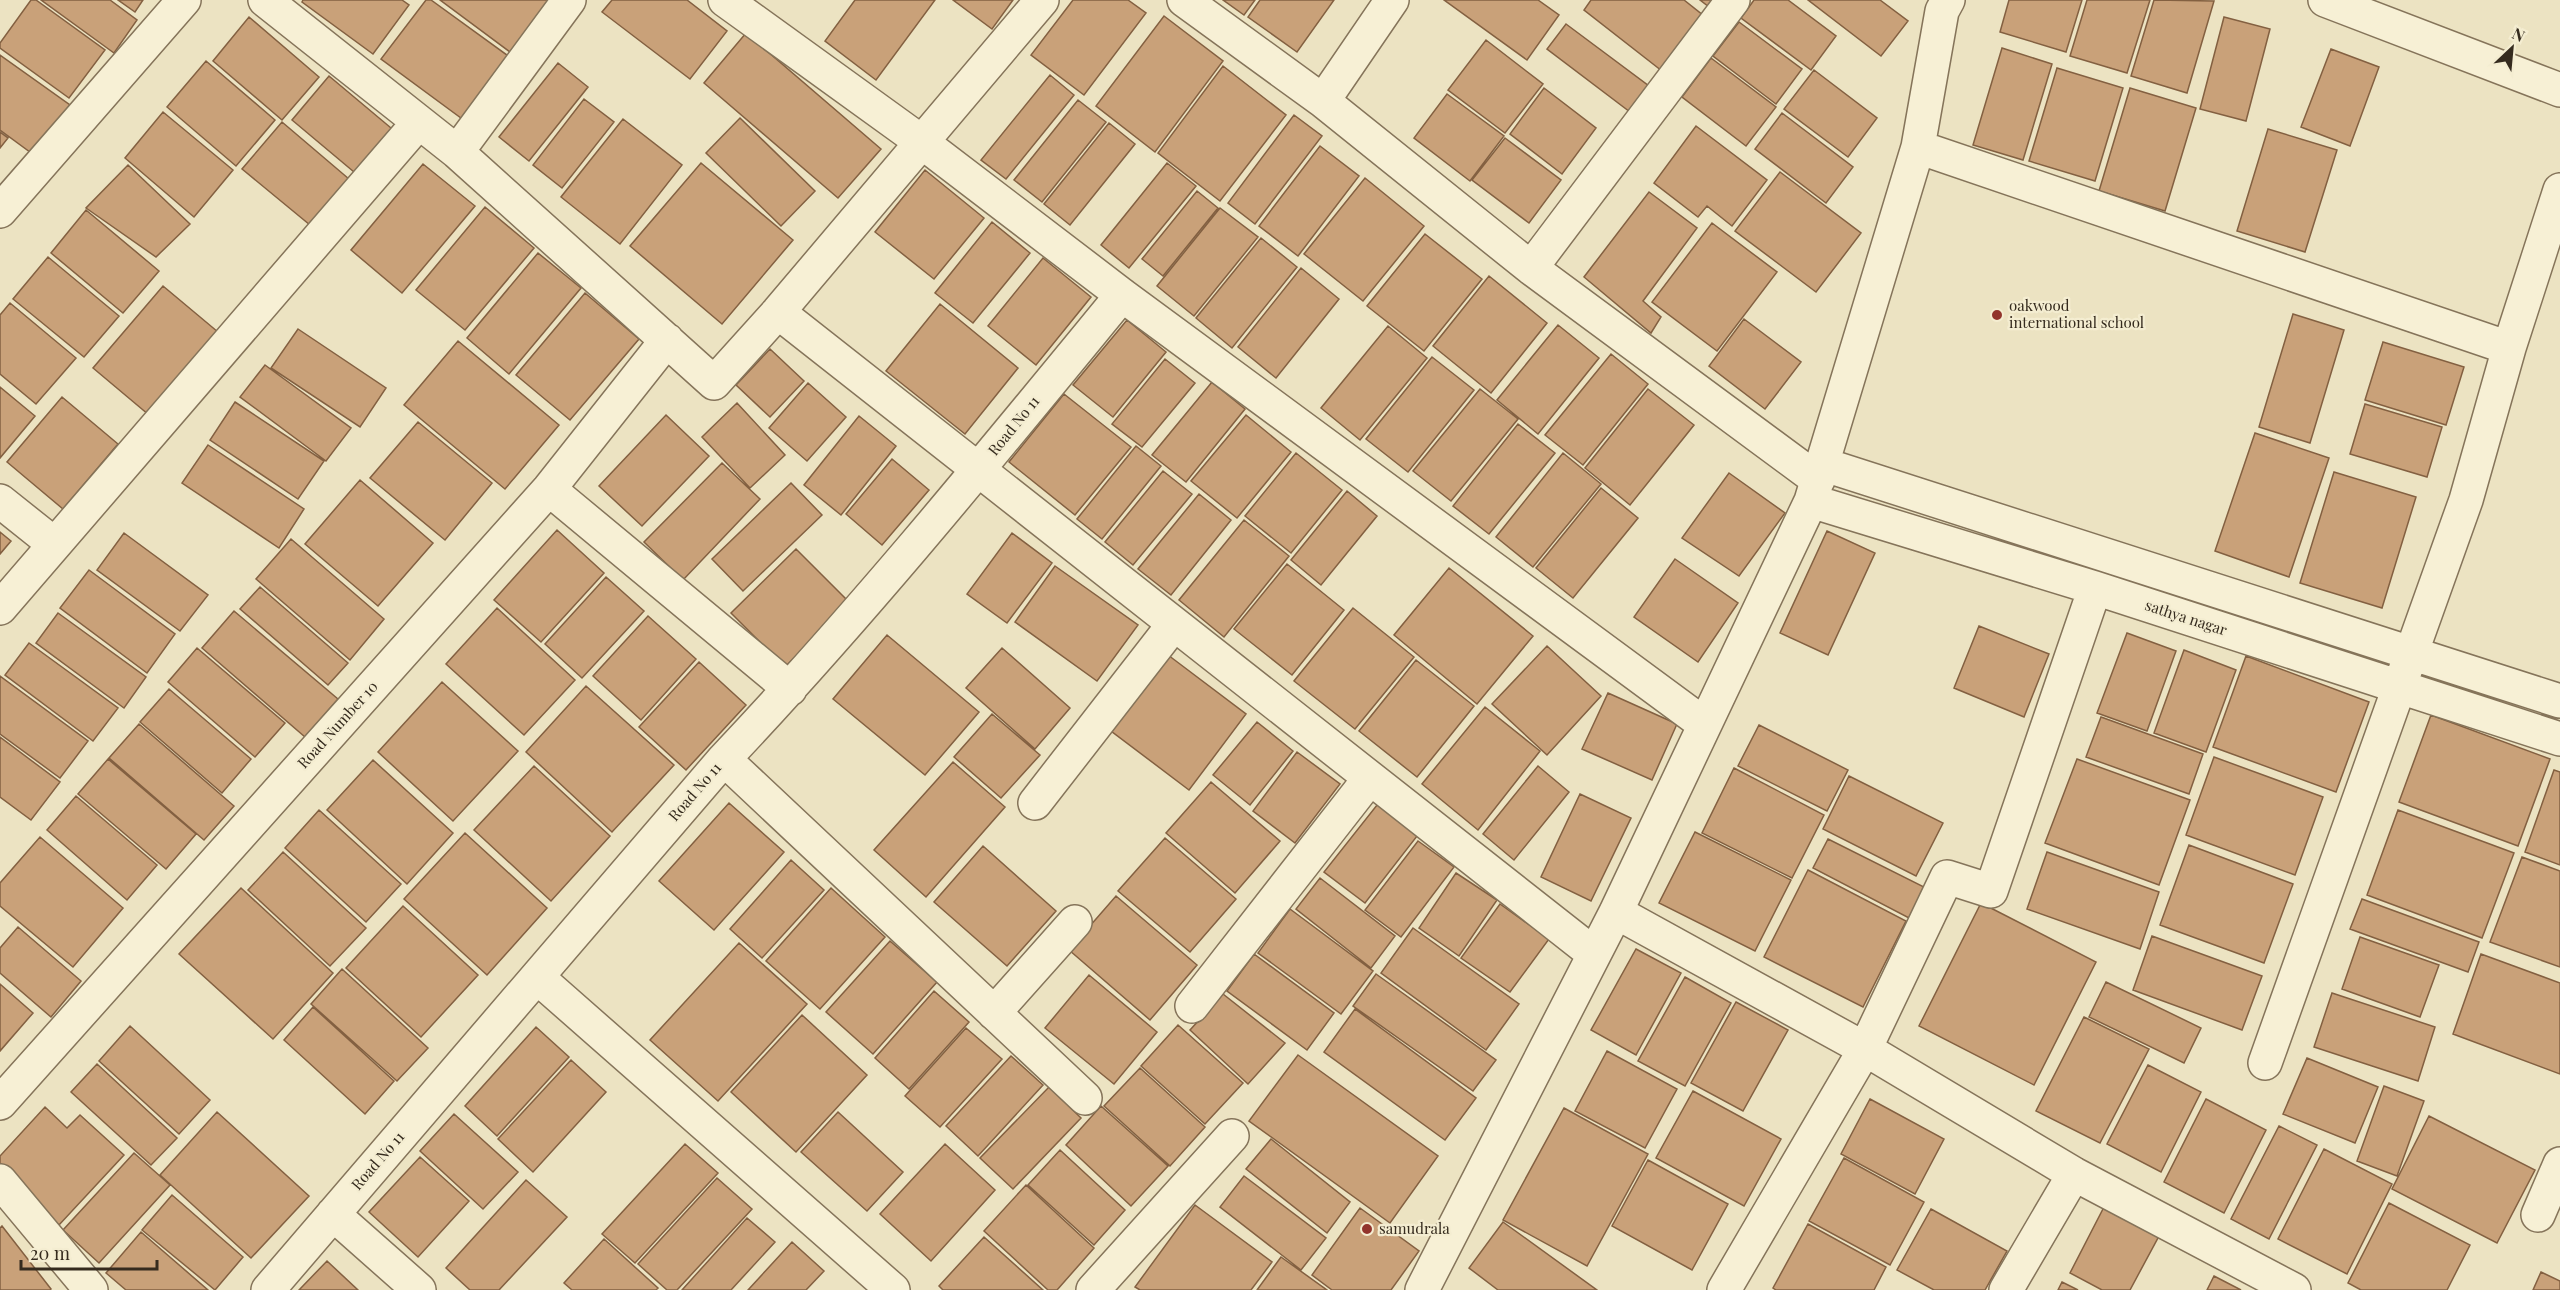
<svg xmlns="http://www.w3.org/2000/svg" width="2560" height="1290" viewBox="0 0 2560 1290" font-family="'Playfair Display',serif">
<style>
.building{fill:#c9a179;stroke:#836041;stroke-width:1.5}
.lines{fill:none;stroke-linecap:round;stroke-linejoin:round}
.minor-casing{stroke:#85745a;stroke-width:36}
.minor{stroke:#f7f0d5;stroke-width:33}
.poi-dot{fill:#92342c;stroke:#f4edd1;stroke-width:2}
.labels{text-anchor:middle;stroke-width:4.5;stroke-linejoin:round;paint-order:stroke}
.poi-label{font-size:15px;fill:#352b1e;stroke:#f4edd1;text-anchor:start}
.street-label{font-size:15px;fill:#352b1e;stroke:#f4edd1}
</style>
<rect width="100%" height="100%" fill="#ece3c2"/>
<path class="building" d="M31,0h5l69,50 -36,48 -69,-50v-5z
M41,0h69l27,20 -23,33z
M118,0h25l-8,12z
M303,0h99l7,5 -36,49 -71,-52z
M426,0h5l80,58 -46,63 -84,-62z
M440,0h115l-41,55z
M612,0h75l40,31 -37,48 -88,-67z
M855,0h80l-59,80 -51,-39z
M953,0h60l-21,29z
M1073,0h55l18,13 -62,82 -53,-40z
M1223,0h32l-11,15z
M1260,0h74l-37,52 -49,-35z
M1444,0h94l21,15 -32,45z
M1591,0h93l20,16 -42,55 -78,-61z
M1700,0h14l-5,7z
M1754,0h34l48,36 -25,34 -70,-52z
M1808,0h72l28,21 -27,35z
M2009,0h73l-16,52 -66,-20z
M2087,0h63l-23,73 -57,-17z
M2154,0l60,1 -27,92 -56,-17z
M1164,16l59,45 -68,91 -59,-46z
M249,17l70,60 -37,43 -69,-59z
M2224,17l46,12 -24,92 -46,-12z
M1739,22l63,47 -26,35 -63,-48z
M1566,24l87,65 -19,26 -87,-66z
M746,33l135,116 -43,49 -134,-115z
M1486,40l57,44 -38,49 -57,-43z
M2002,48l50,16 -29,96 -50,-15z
M2331,49l48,18 -29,79 -49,-19z
M0,55l70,50 -36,50 -34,-25z
M1711,58l65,49 -30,39 -64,-49z
M206,61l69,59 -39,46 -69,-59z
M558,63l30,24 -59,74 -30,-24z
M1223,66l63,49 -66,86 -62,-48z
M2057,68l66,20 -28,93 -66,-20z
M1814,70l63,48 -29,39 -64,-48z
M1050,75l24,20 -68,84 -25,-19z
M329,76l68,57 -37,44 -68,-57z
M1544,88l52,40 -34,46 -52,-40z
M2130,88l66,20 -31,103 -66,-20z
M1447,94l57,42 -34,45 -56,-43z
M584,99l30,23 -52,66 -29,-23z
M1078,100l28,22 -64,80 -28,-22z
M163,112l70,58 -39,47 -69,-59z
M1782,113l71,54 -27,36 -71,-54z
M1294,115l28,21 -67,88 -27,-21z
M740,118l75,73 -34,35 -75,-73z
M623,119l59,46 -62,79 -59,-47z
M282,122l67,57 -39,46 -68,-56z
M1109,123l26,21 -65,81 -26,-21z
M1696,126l71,54 -35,46 -25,-20 -9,11 -44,-34z
M2268,129l69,21 -32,102 -68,-21z
M0,132l8,6 -8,10z
M1505,138l56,42 -32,43 -57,-43z
M1320,146l39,30 -61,80 -39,-30z
M701,163l92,77 -71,84 -92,-78z
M1167,163l29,23 -67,82 -28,-23z
M423,164l52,42 -73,87 -51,-43z
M128,165l62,59 -34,33 -70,-49z
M925,170l59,48 -50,61 -59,-47z
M1780,172l81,61 -45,59 -81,-61z
M1365,178l59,48 -61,75 -59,-47z
M1197,191l21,17 -55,68 -21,-17z
M1649,192l48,36 -54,73 18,16 -10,16 -67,-56z
M485,207l49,41 -69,82 -49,-40z
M1220,208l38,29 -64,79 -37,-30z
M86,210l73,61 -36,42 -72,-60z
M992,222l38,31 -57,70 -38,-30z
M1712,223l65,49 -60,79 -65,-49z
M1425,234l57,45 -58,72 -57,-45z
M1261,238l36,29 -65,81 -36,-30z
M538,253l43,35 -72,86 -42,-36z
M48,257l71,59 -35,41 -71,-58z
M1043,258l48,39 -55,68 -48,-39z
M1301,268l38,31 -63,79 -38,-31z
M1489,276l58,47 -56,70 -58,-47z
M163,286l55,46 -69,83 -56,-47z
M585,293l54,46 -69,81 -54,-45z
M10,303l66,55 -40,46 -36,-30v-59z
M940,304l78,64 -53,66 -79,-63z
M2293,314l51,16 -34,113 -51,-16z
M1744,319l57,43 -36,47 -56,-43z
M1127,320l39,32 -53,65 -40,-32z
M1558,325l41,33 -61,76 -41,-34z
M1388,326l39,32 -67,82 -39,-32z
M298,329l88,59 -26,39 -89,-59z
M458,341l101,84 -54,64 -101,-84z
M2383,342l81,25 -18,58 -81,-25z
M770,349l34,32 -34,36 -34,-32z
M1611,354l37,30 -65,81 -38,-30z
M1432,357l42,33 -66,82 -42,-33z
M1165,359l30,24 -53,64 -30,-23z
M265,365l86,63 -25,33 -86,-64z
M1212,382l33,27 -59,73 -34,-27z
M808,383l38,34 -39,44 -38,-33z
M0,387l35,29 -35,42z
M1480,389l38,30 -67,82 -38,-30z
M1648,389l46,36 -64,80 -45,-37z
M1064,394l67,53 -56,68 -66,-53z
M62,397l56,47 -55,65 -56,-47z
M235,402l89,59 -26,38 -88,-59z
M737,403l48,52 -35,33 -48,-51z
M2365,404l77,23 -15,50 -77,-23z
M666,415l43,41 -67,70 -43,-40z
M1246,415l45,37 -54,66 -46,-37z
M859,416l37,30 -55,69 -37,-30z
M418,422l74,61 -47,57 -75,-62z
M1518,424l37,29 -66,81 -36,-28z
M2255,433l74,25 -40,119 -74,-26z
M208,445l96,64 -25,39 -97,-65z
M1136,446l25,20 -59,73 -25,-20z
M1296,453l46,37 -51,63 -46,-37z
M1563,453l38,31 -68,83 -37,-30z
M892,459l37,31 -47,55 -36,-31z
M722,463l38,36 -77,81 -39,-38z
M1163,471l29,23 -59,71 -28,-23z
M2334,472l82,25 -34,111 -82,-25z
M1729,473l56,40 -46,63 -57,-38z
M360,480l73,63 -55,63 -73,-62z
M791,483l31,32 -79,76 -31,-32z
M1601,488l37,30 -65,80 -37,-30z
M1347,491l30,25 -56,69 -30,-25z
M1199,494l32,26 -60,75 -33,-26z
M1244,520l45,36 -65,81 -45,-37z
M557,530l47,43 -63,69 -47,-42z
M1827,531l48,22 -47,102 -48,-22z
M0,532l11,9 -11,13z
M124,533l84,62 -28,36 -83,-61z
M1012,533l40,30 -45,60 -40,-29z
M291,539l93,80 -34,41 -94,-81z
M796,549l53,53 -64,65 -54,-54z
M1675,559l63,44 -40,59 -64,-45z
M1287,564l57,46 -52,65 -58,-46z
M1055,566l83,59 -41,56 -82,-59z
M1449,568l84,68 -56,68 -83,-69z
M89,570l86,64 -28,39 -87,-65z
M606,577l38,34 -62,67 -37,-34z
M260,587l88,76 -20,22 -88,-76z
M497,608l78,72 -51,55 -78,-71z
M1353,608l61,49 -59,72 -61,-48z
M234,611l104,88 -33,38 -103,-89z
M58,613l88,64 -22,31 -88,-65z
M648,616l48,43 -55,61 -48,-44z
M1979,626l70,28 -25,63 -70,-29z
M2127,633l49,18 -29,80 -50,-18z
M887,635l92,77 -54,63 -92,-76z
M29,643l89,65 -25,33 -88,-66z
M1547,646l54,50 -54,59 -55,-51z
M197,648l88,75 -30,34 -87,-75z
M1002,648l68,60 -35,41 -69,-61z
M2184,650l52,20 -30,82 -52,-19z
M1168,655l78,59 -57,76 -78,-59z
M2246,656l123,46 -33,90 -123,-45z
M1416,660l58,46 -57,71 -58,-46z
M699,662l47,43 -60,65 -47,-43z
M0,676l88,65 -28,37 -60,-44z
M442,682l76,69 -65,70 -75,-69z
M586,686l88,79 -62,67 -86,-80z
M169,689l82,70 -29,34 -82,-71z
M1608,693l69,31 -25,56 -70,-31z
M1485,707l55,44 -62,79 -56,-46z
M992,714l48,41 -39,43 -47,-41z
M2431,715l119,44 -32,87 -119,-44z
M2101,717l102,37 -14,40 -103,-37z
M1257,722l36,29 -43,54 -37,-30z
M139,724l95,82 -30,34 -95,-82z
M1759,725l89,45 -21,41 -89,-45z
M0,737l60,45 -29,38 -31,-23z
M1297,752l43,32 -45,59 -42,-32z
M2214,757l109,40 -28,78 -109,-40z
M108,759l88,75 -30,35 -88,-75z
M2077,759l113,41 -31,85 -114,-42z
M373,760l80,73 -46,51 -80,-74z
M953,762l52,45 -79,90 -52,-47z
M534,766l76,70 -59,65 -77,-71z
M1538,766l31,26 -55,68 -31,-26z
M1734,768l90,47 -32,63 -90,-45z
M2554,770l6,2v93l-35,-13z
M1849,776l94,47 -27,53 -93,-47z
M1211,782l69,59 -45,52 -69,-60z
M1580,794l51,24 -40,83 -50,-24z
M76,796l81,69 -30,35 -80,-70z
M1381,800l40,31 -56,72 -41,-31z
M729,803l55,49 -70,78 -55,-49z
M319,810l82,74 -35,38 -81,-74z
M2398,810l116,43 -32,85 -115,-43z
M1695,832l96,48 -36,71 -96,-48z
M465,833l82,75 -60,67 -83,-76z
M40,837l83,71 -50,59 -73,-61v-23z
M1165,838l71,61 -46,53 -72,-61z
M1828,839l96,48 -15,31 -96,-50z
M1418,841l36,26 -53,70 -36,-27z
M2189,845l104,39 -29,79 -104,-38z
M983,846l73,65 -49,55 -73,-64z
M283,852l83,76 -36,38 -82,-76z
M2047,852l112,40 -19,57 -113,-40z
M2522,857l38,14v96l-70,-25z
M791,860l33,30 -62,68 -32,-29z
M1808,870l98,51 -43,86 -99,-50z
M1456,873l41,27 -38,56 -40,-28z
M1320,878l75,58 -24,32 -75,-59z
M241,888l92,85 -60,66 -94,-85z
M831,888l54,49 -65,72 -54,-48z
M1116,896l81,69 -47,55 -81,-70z
M2362,899l117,43 -11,30 -118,-43z
M1981,903l115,59 -62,123 -115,-59z
M1500,904l49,35 -39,53 -49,-34z
M403,906l75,69 -57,62 -75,-69z
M1290,909l83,62 -32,43 -83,-61z
M18,927l63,54 -30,36 -51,-44v-25z
M1413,928l106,76 -33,46 -105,-77z
M2152,936l110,40 -20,54 -109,-40z
M2360,937l79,28 -19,52 -78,-28z
M890,941l47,41 -64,72 -47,-42z
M739,943l68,61 -89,97 -68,-61z
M1636,949l45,24 -45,82 -45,-25z
M1254,954l80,59 -27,37 -80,-59z
M2481,954l79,29v91l-107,-40z
M342,969l86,79 -31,33 -86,-77z
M1376,974l120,86 -23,31 -120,-85z
M1089,975l68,57 -43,52 -69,-56z
M1685,977l46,26 -46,83 -47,-25z
M2106,982l95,46 -17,35 -95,-46z
M0,984l33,29 -33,38z
M934,991l35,31 -60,67 -34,-31z
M2332,993l103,34 -17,54 -104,-34z
M1223,994l62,49 -37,41 -58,-54z
M1736,1002l52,28 -45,81 -52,-28z
M313,1007l81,74 -29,33 -81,-74z
M1355,1009l121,89 -31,42 -121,-88z
M802,1015l65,60 -71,77 -65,-60z
M2084,1017l65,32 -49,94 -64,-32z
M1178,1025l65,58 -38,41 -64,-58z
M130,1026l80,74 -31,34 -80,-73z
M536,1027l33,30 -72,79 -32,-30z
M966,1028l36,31 -62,68 -35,-31z
M1607,1051l70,38 -32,59 -70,-37z
M1298,1055l140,101 -48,67 -141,-102z
M1011,1056l32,29 -65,71 -32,-30z
M2307,1058l71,29 -23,56 -72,-29z
M571,1060l35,32 -73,80 -35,-33z
M97,1064l80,74 -26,27 -80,-73z
M2148,1065l53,27 -40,80 -54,-28z
M1140,1068l65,59 -35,39 -66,-60z
M2384,1086l40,15 -27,75 -40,-15z
M1049,1087l32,31 -68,71 -33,-31z
M1693,1091l88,48 -37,67 -88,-48z
M1870,1099l74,40 -29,55 -74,-40z
M2206,1099l60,31 -42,83 -60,-31z
M1101,1106l67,60 -37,40 -65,-61z
M45,1107l22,21 13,-13 44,40 -65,70 -59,-55v-14z
M1564,1108l84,46 -61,112 -84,-46z
M217,1112l92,84 -58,62 -91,-83z
M838,1112l65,60 -36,39 -66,-59z
M454,1114l64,58 -35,37 -63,-58z
M2429,1116l106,54 -38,73 -105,-54z
M2279,1126l38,19 -48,94 -38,-20z
M1271,1139l79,63 -23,31 -81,-64z
M685,1144l33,29 -83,90 -33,-29z
M945,1144l50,46 -64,71 -51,-47z
M2324,1149l68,35 -45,90 -69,-35z
M1060,1150l65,60 -31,35 -66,-60z
M134,1153l36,32 -71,78 -36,-33z
M420,1157l49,44 -51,56 -49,-45z
M1844,1158l80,44 -34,63 -81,-44z
M1648,1160l80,44 -36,66 -80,-44z
M1244,1176l82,62 -25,32 -81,-63z
M717,1178l35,31 -75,81h-10l-29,-26z
M526,1180l41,37 -68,73h-29l-24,-22z
M1026,1185l68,63 -37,42h-9l-64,-59z
M172,1195l71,62 -28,33 -73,-60z
M2389,1203l81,42 -23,45h-86l-13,-7z
M1195,1205l77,57 -21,28h-111l-5,-3z
M2104,1207l55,29 -29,54h-28l-32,-17z
M1360,1208l59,43 -28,39h-59l-20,-15z
M1931,1209l76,42 -22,39h-51l-37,-20z
M747,1218l28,24 -44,48h-49z
M1503,1222l94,68h-99l-29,-22z
M1808,1224l78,43 -12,23h-98l-3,-2z
M2,1226l49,63 -1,1h-50v-62z
M141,1232l67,58h-82l-20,-17z
M984,1237l59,53h-100l-4,-4z
M604,1239l54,49 -2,2h-84l-8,-7z
M792,1242l32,29 -18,19h-58z
M1281,1257l46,33h-70z
M327,1261l31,29h-59z
M2541,1272l19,9v9h-27z
M2214,1276l27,14h-34z
M2062,1282l16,8h-20z"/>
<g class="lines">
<g class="minor-casing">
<path id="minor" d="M265,0l192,152 257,231 64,-71 264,-312
M725,0l198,143 199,152 582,429
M1184,0l139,101 208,167 287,212
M2325,0l235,90
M1323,101l69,-101
M1918,147l591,201 -43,152 -201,563
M457,152l112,-152
M0,211l184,-211
M1531,268l202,-268
M778,312l816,642
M2509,348l51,-158
M1822,464l738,237
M549,489l241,200
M0,501l54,43
M1811,501l284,87 465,151
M0,608l419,-486
M724,759l361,339
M1035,803l139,-179
M1616,912l249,137 209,125 220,116
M537,977l356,313
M1192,1006l178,-228
M994,1013l81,-91
M0,1103l549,-614 118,-149
M0,1181l91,109
M333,1214l86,76
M2538,1215l22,-51
M268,1290l456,-531c140,-148 269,-307 398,-464
M1093,1290l139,-154
M1422,1290l194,-378 195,-411 107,-354 24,-136 6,-11
M1724,1290l141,-241 82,-172 44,14 104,-303
M2006,1290l68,-116"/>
</g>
<use href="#minor" class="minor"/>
</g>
<g class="poi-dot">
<circle cx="1997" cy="315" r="6"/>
<circle cx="1367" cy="1229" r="6"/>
</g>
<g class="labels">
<g class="poi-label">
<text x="2009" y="311">oakwood<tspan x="2009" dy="17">international school</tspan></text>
<text x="1379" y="1234">samudrala</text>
</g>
<g class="street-label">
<text transform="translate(1014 426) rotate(-51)" y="5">Road No 11</text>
<text transform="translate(2186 618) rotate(18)" y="5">sathya nagar</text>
<text transform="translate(338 725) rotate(-48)" y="5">Road Number 10</text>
<text transform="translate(695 792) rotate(-49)" y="5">Road No 11</text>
<text transform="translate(378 1161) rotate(-49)" y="5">Road No 11</text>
</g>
</g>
<g transform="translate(2512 48) rotate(26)" stroke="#f4edd1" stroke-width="4.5" paint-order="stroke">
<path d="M0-4.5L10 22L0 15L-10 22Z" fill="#352b1e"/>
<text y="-9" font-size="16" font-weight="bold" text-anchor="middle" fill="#352b1e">N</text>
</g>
<path d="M21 1260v9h136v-9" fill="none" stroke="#352b1e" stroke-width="3"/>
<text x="30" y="1260" font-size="18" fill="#352b1e" stroke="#f4edd1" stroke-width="4.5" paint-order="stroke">20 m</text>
</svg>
